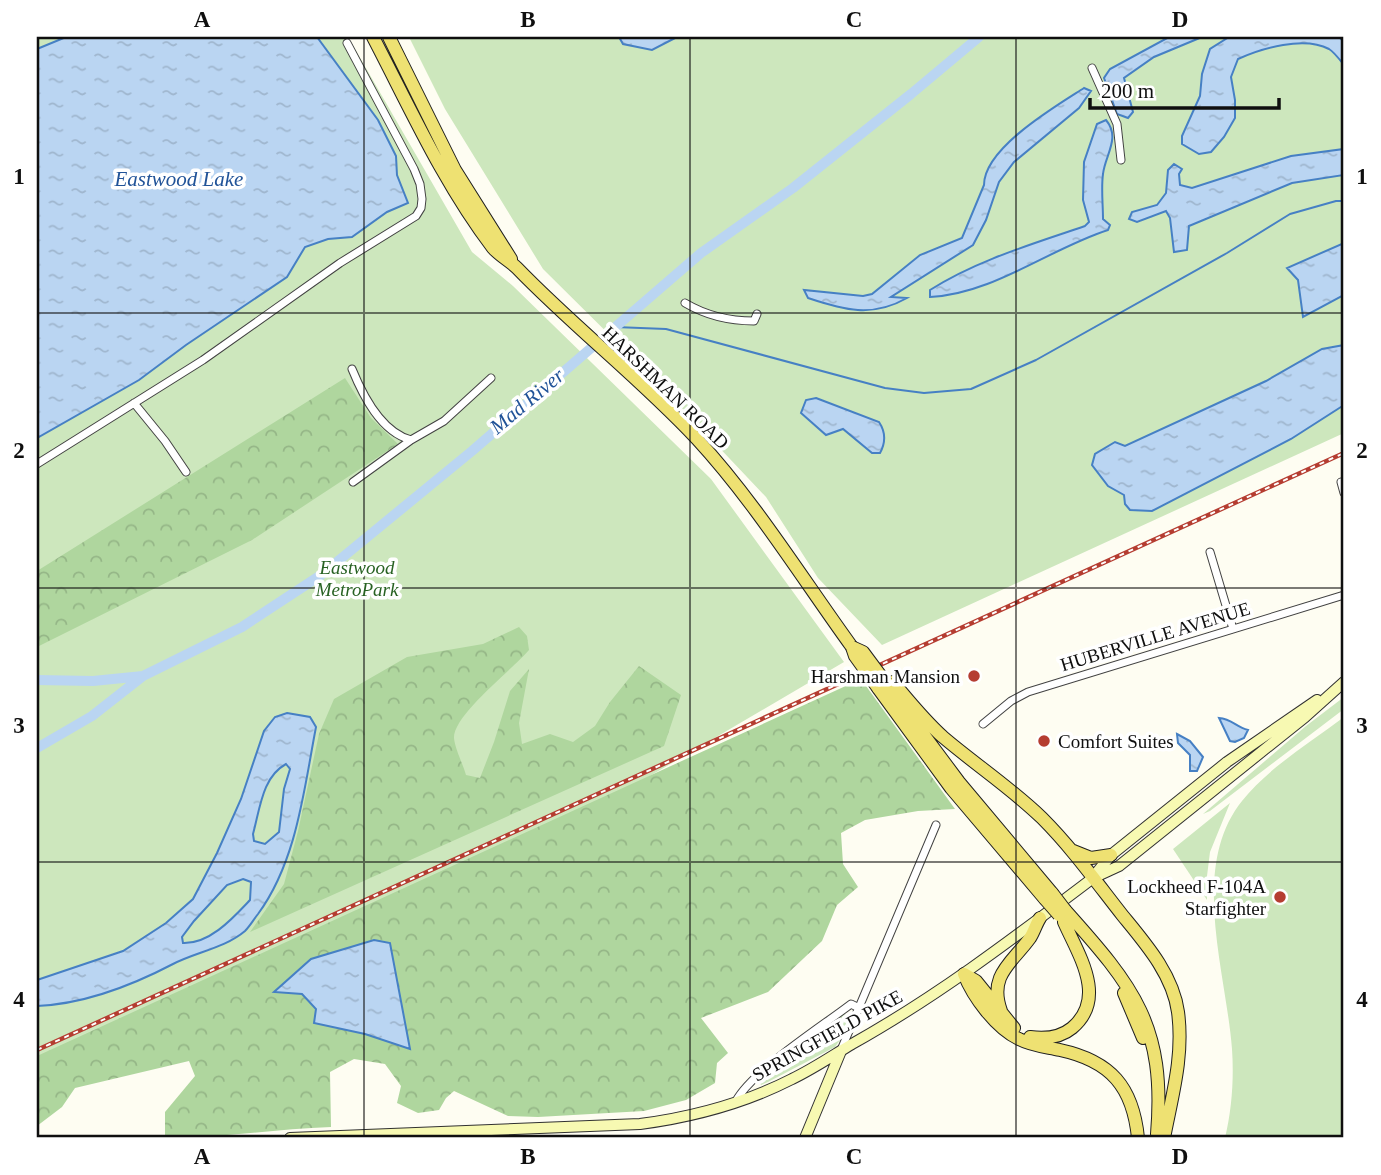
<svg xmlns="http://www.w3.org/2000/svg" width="1381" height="1175" viewBox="0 0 1381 1175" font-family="Georgia,serif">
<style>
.grass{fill:#cde7bd}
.forest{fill:url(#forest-crowns)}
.water{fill:url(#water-ripples);stroke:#4680c4;stroke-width:2;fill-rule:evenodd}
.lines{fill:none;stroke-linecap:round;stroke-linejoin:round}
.stream{stroke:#4680c4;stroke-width:2}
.river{stroke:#bad5f2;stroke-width:10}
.street-casing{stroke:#424242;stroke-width:9}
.secondary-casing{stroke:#313131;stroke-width:12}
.primary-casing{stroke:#202020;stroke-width:14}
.street{stroke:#fff;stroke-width:7}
.secondary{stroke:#f7f9b2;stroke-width:10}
.primary{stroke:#eee172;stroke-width:12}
.rail-casing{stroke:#b53d31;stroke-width:4.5}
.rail{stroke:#fff;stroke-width:2;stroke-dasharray:5;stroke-linecap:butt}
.primary-bridge-casing{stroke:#202020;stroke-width:14;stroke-linecap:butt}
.primary-bridge{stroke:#eee172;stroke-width:12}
.grid{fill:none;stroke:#0f0f0f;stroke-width:2;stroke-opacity:0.55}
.poi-dot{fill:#b53d31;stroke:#fff;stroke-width:2.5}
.labels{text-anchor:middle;stroke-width:7;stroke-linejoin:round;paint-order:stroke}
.street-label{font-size:19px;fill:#0f0f0f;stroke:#fff}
.park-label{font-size:19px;font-style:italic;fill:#286223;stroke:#fff}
.poi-label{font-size:19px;fill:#0f0f0f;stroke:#fff;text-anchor:end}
.water-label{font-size:21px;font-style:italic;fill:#215398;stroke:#fff}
.neatline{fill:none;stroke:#0f0f0f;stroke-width:2.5}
.grid-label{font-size:23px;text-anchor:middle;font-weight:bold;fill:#0f0f0f}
</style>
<defs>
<pattern id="forest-crowns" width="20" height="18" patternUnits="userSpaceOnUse" patternTransform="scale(1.75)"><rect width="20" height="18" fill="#afd69e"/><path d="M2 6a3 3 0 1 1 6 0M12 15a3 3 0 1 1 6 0" fill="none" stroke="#95b687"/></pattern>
<pattern id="water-ripples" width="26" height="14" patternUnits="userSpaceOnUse" patternTransform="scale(1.75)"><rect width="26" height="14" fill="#bad5f2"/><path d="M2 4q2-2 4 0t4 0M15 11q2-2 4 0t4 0" fill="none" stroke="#9fb6ce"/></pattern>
</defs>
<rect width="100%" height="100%" fill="#fefdf2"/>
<path class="grass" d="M37,37h311l124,215 41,34 198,193 133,183 -378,222 -429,185z
M409,37h935v396l-462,212 -64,-67 -52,-81 -105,-111 -118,-117 -98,-160z
M1344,697v12l-134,102 -7,3 103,-88z
M1344,717v421h-119c7,-29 9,-60 7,-89 -6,-78 -43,-182 10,-248 27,-34 68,-58 102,-84z
M1230,803l-20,49 -3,24v24l-34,-51z
M844,1014l5,2 -4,17 -10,14 -67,35 -7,3 -3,-6z"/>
<path class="forest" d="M345,378l26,40 27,26 -146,96 -215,107v-76z
M519,627l8,9 2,14c-16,19 -76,65 -75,88 1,11 9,26 12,37l14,3 14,-36 16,-51 19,-22 -10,54 3,21 28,-10 23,8 22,-16 15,-24 29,-36 42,29 -17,51 -414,186 34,-48 14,-53 21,-97 15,-35 73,-42 76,-13z
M861,679l94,130 -37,2 -53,9 -24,13 2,31 15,23 -21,18 -15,36 -54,51 -67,26 27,35 -11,10 -2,20 -29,17 -42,11 -106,6 -30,-1 -54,-25 -8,7 -7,12 -21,3 -21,-10 4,-17 -16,-22 -31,-5 -24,13 1,55c-56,2 -110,11 -166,11v-26l30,-36 -6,-15 -114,27 -13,19 -25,19v-70z"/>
<path class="water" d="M66,37h251l61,83 18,36 1,19 11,28 -21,9 -35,25 -24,2 -23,8 -18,30 -101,68 -47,35 -102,58v-389z
M619,37h58l-25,13 -29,-6z
M1169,37h33l-48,20 -30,21 9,34 -5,6 -11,-4 -13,-36 6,-9z
M1229,37h110l5,5v23c-4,-5 -10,-13 -15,-16 -25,-13 -67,-1 -91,10l-7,18 4,23v18l-11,19 -13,15 -12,2 -17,-10v-8l18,-40 2,-22 8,-25z
M1084,88l7,3 -12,17 -65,54 -15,20 -13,38 -13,25 -82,52 16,1c-35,20 -63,12 -99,0l-4,-8 59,6 9,-2 48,-39 42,-17 22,-53c0,-37 72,-79 100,-97z
M1106,120c15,18 -1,35 -3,54 -2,14 0,30 0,45l7,6 -2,5c-59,19 -115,64 -178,67v-7c47,-30 103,-46 155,-64l4,-4 -6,-22 1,-38 13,-38z
M1344,149v26l-52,8 -103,43 -2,24 -13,2 -4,-34 -4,-7 -29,11 -8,-3 3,-7 25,-7 9,-12 2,-23 6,-6 8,5 -3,5 1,11 12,3 99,-32z
M1344,243v52l-41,22 -5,-37 -11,-12z
M1344,345v60l-53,34 -139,72 -22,-1 -5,-6 -1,-9 -16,-9 -16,-21 3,-11 20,-12 10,4 141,-65 56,-32z
M816,398l63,24c6,9 7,20 1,31h-8l-29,-24 -17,6 -25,-22 5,-13z
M287,713l23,4 6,10c-12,62 -19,134 -58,187 -4,5 -8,12 -13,17 -20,17 -49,21 -72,33 -42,22 -88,40 -136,42v-26l86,-29 43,-28 27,-24 24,-46 24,-54 23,-68 11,-14zM286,764l4,5 -6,20 -5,43 -14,12 -11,-3 -1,-7c7,-25 9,-57 33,-70zM243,879l8,3 -1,18c-17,18 -40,44 -67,43l-1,-6 12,-16 33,-36z
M1219,718c13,1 17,9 29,12l-4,8 -9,4 -5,-1z
M1177,734l13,7 13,16 -6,14h-7v-16l-12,-12z
M374,940l16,3 20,106 -45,-15 -51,-11 2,-14 -14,-15 -28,-2 37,-33z"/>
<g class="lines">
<path class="stream" d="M615,327l51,2 219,59 39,5 47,-4 65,-29 191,-107 63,-39 46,-13h8"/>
<path class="river" d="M37,680l56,1 50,-5 99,-49 79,-52 151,-124 229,-198 92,-65 118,-94 68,-57
M37,748l55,-32 51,-40"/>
<g class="street-casing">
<path id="street" d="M1092,68l25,56 4,36
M685,303c22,13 43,18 69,18l3,-7
M352,369c11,27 29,63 59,71l33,-19 47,-43
M134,403l31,38 21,31
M37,464l166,-104 137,-97 76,-47 5,-8 1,-9 -2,-15 -6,-15 -67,-126
M353,482l58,-42
M1341,482l3,11
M1210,552l23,77
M983,724l28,-23 17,-9 316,-97
M841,1050l95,-225
M736,1101c16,-30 85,-74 115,-97l8,4"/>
</g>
<g class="secondary-casing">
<path id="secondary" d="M1094,876l17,-21 116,-93 90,-62
M290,1138l350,-14c53,-7 105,-21 152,-45 21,-10 40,-23 60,-35 86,-48 163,-107 241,-166l26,-12 186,-149 39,-35
M805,1138l36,-87"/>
</g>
<g class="primary-casing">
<path id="primary" d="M373,37c37,71 71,147 120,211 7,8 17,13 24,20 58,60 124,111 180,171 58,63 105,139 155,208
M389,37l66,133 56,89
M893,682c16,19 31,38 50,55 33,28 68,51 99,81 30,30 55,65 81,98 23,28 50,59 55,96 6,44 -6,84 -14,126
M878,688l73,100 94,111
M891,691l68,91 93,111
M1071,850l20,8 20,-3
M1065,910c69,77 101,116 92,224
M964,974c9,23 32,54 55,65 13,7 28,8 41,11 51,11 73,37 78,88
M964,974l12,7 38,47
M1124,993l19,45
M1001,1011c-13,-36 11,-48 29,-73 4,-6 6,-14 10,-20
M1030,1037c15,2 30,1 42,-9 36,-30 6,-74 -8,-106"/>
</g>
<use href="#street" class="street"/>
<use href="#secondary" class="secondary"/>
<use href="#primary" class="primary"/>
<g class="rail-casing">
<path id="rail" d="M37,1050l1307,-597"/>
</g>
<use href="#rail" class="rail"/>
<g class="primary-bridge-casing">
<path id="primary-bridge" d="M852,647l11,5 23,31
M852,647l3,9 23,32
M1052,893l13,17
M1045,899l14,16"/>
</g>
<use href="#primary-bridge" class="primary-bridge"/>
</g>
<path class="grid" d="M364,37v1101M690,37v1101M1016,37v1101M37,313h1307M37,588h1307M37,862h1307"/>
<g class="poi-dot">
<circle cx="974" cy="676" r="7"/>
<circle cx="1044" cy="741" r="7"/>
<circle cx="1280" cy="897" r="7"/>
</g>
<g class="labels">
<g class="street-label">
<text transform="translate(666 387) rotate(44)" y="7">HARSHMAN ROAD</text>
<text transform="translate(1155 636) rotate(-17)" y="7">HUBERVILLE AVENUE</text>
<text transform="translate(827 1035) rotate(-29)" y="7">SPRINGFIELD PIKE</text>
</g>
<g class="park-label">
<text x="357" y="574">Eastwood<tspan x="357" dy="22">MetroPark</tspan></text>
</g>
<g class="poi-label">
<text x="960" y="683">Harshman Mansion</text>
<text x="1058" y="748" text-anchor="start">Comfort Suites</text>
<text x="1266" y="893">Lockheed F-104A<tspan x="1266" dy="22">Starfighter</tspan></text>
</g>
<g class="water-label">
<text x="179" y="186">Eastwood Lake</text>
<text transform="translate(527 401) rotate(-40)" y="7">Mad River</text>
</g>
</g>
<rect width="1381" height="1175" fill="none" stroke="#ffffff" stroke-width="77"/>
<path d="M1090 98v10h189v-10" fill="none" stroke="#0f0f0f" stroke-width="3.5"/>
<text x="1101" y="98" font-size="21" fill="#0f0f0f" stroke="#ffffff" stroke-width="5" paint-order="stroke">200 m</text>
<rect x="38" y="38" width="1304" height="1098" class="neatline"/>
<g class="grid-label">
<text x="202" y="27">A</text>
<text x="528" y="27">B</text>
<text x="854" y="27">C</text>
<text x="1180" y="27">D</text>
<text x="19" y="184">1</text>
<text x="1362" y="184">1</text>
<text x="19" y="458">2</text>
<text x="1362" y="458">2</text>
<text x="19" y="733">3</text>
<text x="1362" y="733">3</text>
<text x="19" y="1007">4</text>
<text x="1362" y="1007">4</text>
<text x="202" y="1164">A</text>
<text x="528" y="1164">B</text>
<text x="854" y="1164">C</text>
<text x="1180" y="1164">D</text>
</g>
</svg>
